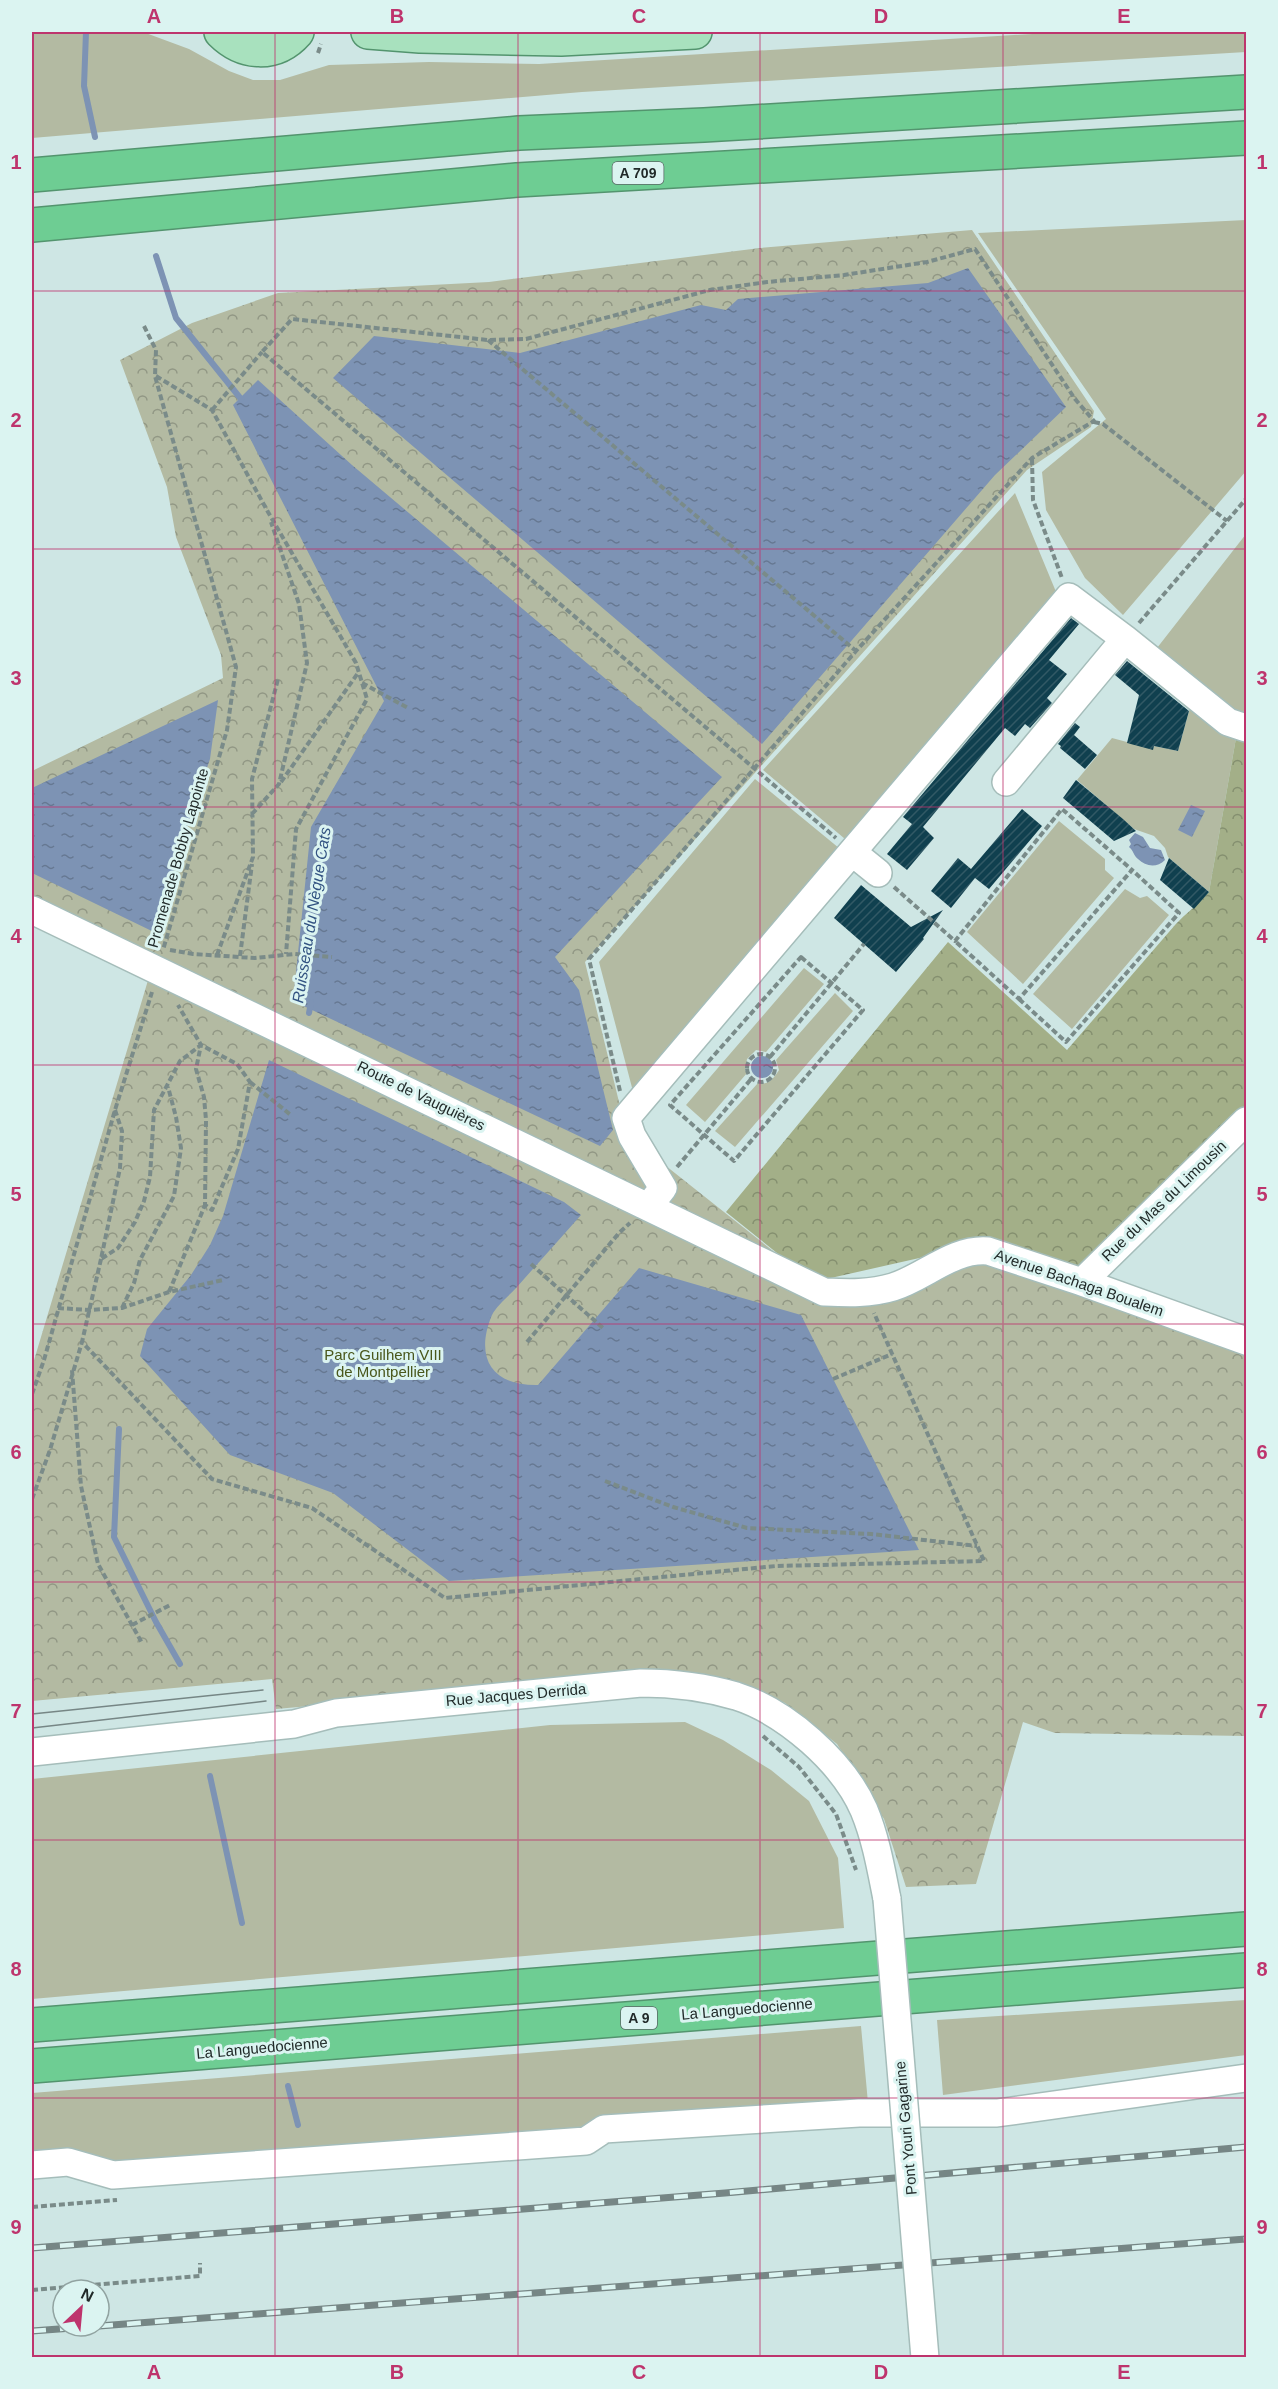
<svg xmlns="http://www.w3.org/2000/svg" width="1278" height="2389" viewBox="0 0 1278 2389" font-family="Arial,sans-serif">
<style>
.green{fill:#b3baa2}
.forest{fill:url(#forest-crowns)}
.park{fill:url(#park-crowns)}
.water{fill:url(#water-ripples)}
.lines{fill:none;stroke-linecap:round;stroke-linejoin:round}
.stream{stroke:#7d93b4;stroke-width:6}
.building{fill:url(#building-hatch)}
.minor-casing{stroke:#a5bdba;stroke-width:30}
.major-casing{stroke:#53946e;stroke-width:36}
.highway-casing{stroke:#53946e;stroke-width:36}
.path{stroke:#7a8b89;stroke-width:4;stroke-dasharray:6 3;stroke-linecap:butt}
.minor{stroke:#fff;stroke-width:27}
.major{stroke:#a8e1be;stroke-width:33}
.highway{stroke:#6ecd93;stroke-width:33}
.tram{stroke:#768685;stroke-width:1.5}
.rail-casing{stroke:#768685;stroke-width:7}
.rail{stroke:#dbf4f1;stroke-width:4.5;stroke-dasharray:14;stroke-linecap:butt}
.minor-bridge-casing{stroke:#a5bdba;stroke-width:30;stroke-linecap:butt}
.minor-bridge{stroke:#fff;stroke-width:27}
.grid{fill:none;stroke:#be346d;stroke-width:1.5;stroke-opacity:0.55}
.labels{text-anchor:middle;stroke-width:6;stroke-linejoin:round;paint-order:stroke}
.shield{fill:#dbf4f1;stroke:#596765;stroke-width:1.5}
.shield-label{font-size:14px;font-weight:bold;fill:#212a29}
.street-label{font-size:15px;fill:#212a29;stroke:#dbf4f1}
.park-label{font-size:15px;fill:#49571b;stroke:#dbf4f1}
.water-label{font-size:16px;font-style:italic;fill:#325281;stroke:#dbf4f1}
.neatline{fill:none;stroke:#be346d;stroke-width:2}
.grid-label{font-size:20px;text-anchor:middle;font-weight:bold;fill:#be346d}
</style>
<defs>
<pattern id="forest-crowns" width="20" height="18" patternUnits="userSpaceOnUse" patternTransform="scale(1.5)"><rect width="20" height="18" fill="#a3af88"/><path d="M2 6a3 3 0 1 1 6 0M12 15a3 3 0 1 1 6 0" fill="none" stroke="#848f6f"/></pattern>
<pattern id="park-crowns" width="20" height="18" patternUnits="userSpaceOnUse" patternTransform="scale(1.5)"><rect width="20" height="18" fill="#b3baa2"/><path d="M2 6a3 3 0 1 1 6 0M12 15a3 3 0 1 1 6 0" fill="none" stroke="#919784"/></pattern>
<pattern id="water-ripples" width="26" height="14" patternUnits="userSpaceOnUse" patternTransform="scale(1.5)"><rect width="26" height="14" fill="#7d93b4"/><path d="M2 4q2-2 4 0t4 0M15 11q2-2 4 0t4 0" fill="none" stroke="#667892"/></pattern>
<pattern id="building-hatch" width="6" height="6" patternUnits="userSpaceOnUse" patternTransform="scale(1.5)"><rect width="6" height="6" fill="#10404f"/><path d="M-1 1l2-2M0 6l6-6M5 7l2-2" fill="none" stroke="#325965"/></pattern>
</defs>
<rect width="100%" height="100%" fill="#cee6e4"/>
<path class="green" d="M32,32h111l46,17 40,22 24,9h27l49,-15 100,-3 110,2 526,-32h181v20l-664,40 -550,46z
M1246,220v251l-123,144 -38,-37 -39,-68 -4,-38 64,-53 -128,-186z
M1015,493l44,106 -208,245 -88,-74z
M1246,534v182l-10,-4 -79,-64z
M1191,704l45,34 -27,154 -41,-35 -3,-9 -11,-12 -20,-7 -57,-49 35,-42 41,11 1,-3 24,5z
M755,779l90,74 -210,246 -36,-137z
M1059,821l46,38v11l9,8 -91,106 -56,-52z
M1125,889l15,9 7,-2 22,19 -97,114 -39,-35z
M804,968l20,16 -58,68 -10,-2 -9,9 -2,11 2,3 -42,49 -19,-17z
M835,993l18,18 -118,136 -20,-16 43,-48c10,3 16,-5 21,-13l-3,-10z
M685,1722l38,18 48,30 38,31 29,57 6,70 -812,71v-220l518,-54z
M1246,2000v55l-303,40 -6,-75z
M861,2026l7,77 -207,26 -543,35 -86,-6v-65z"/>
<path class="forest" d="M1236,738l10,4v379l-162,158 -107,-34 -164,37 -87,-70 222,-270 119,108 108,-125c11,-12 23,-20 34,-33z"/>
<path class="park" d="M972,230l122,181 -3,16 -64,43 -442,492 42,173 189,150 52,-2 116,-25 262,92v386l-191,-3 -32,-11 -47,162 -70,3 -22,-68 -47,-75 -52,-41 -68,-25 -71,-2 -370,33 -4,-30 -240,22v-334l123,-410 -123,-59v-127l191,-93 -2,-23 -45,-118 -9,-50 -47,-127 72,-37 86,-30 211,-11 271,-34z"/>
<path class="water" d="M968,268l98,139 -71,68 -233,269 -429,-366 41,-42 146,17 181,-48 25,5 12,-11 190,-16z
M258,380l94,85 370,312 -167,180 24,33 34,140 -13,16 -307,-145 18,-174 73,-126 -151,-296z
M218,700l-8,59 -32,94 -20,81 -126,-61v-85z
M1191,805l14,6 -13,26 -14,-7z
M1135,833l8,4 7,11 11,2 4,10c-8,8 -19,7 -27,-1 -5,-4 -4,-8 -9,-12l2,-3 -2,-4z
M751 1067a11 11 0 1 1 22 0a11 11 0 1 1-22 0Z
M269,1060l295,142 17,13c-21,24 -43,48 -64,72 -8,9 -20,18 -25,28 -18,43 0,71 46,70l101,-117 162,47 118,235 -470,31 -116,-88 -103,-38 -90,-99 7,-27 44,-54 19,-30 13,-29z"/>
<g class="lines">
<path class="stream" d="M86,32l-2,54 11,51
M156,256l20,62 65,81
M309,1013l2,-11
M119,1429l-5,108 42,85 24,42
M210,1776l32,147
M288,2086l10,39"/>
</g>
<path class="building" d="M1071,618l8,6 -30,36 18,14 -20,24 5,5 -22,25 -5,-4 -10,12 -10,-8 -82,99 11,11 -27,32 -20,-16 25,-30 -9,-7z
M1127,661l62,50 -11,40 -24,-5 -1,4 -26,-7 12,-48 -24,-20z
M1075,723l5,4 -6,8 23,20 -12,14 -25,-21 1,-2 -3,-2z
M1076,780l47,39 13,12 -22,10 -51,-43z
M1022,809l20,17 -53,63 -14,-11 -24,30 -20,-17 27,-33 13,11z
M1169,858l40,34 -15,17 -34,-29z
M861,885l50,42 32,-17 -20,28 1,1 -28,33 -62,-54z"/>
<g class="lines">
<g class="minor-casing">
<path id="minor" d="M1125,639l103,83 18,6
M852,852l217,-255 56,42 -119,143
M32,910l792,382c24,1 46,2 69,-5 32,-10 60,-39 95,-36l94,31 164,59
M649,1206l14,-18 -31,-52 -6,-18 226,-266 26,21
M1082,1282l164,-161
M32,1752l262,-28 42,-11 305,-30c33,0 64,4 95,13 50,16 107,66 128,114 12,29 17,59 23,89
M32,2165l36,-3 45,13 473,-34 18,-12 255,-16h138l249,-35"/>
</g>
<g class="major-casing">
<path id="major" d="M221,32c22,22 54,25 76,0
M368,32l52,4 141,3 134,-7"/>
</g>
<g class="highway-casing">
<path id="highway" d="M32,175l487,-42 185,-8 542,-33
M32,225l485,-45 729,-42
M32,2025l1214,-96
M32,2066l1214,-96"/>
</g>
<path class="path" d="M318,53l3,-9
M144,326l12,24 -1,26 81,291 -9,63 -64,220
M488,340l368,311
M156,376l56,34 56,102 88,151 11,36 -71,130 -10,125
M212,410l50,-58
M1094,422l9,2 124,97
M1032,459l1,41 29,78
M1139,623l107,-124
M362,683l46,25
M281,782l77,-109
M252,814l27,-30 28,-121 -8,-59 -28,-82
M894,887l61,54 107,-132 70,61 -113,129 -64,-58
M170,950l23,4 62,4 39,-4 38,3
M217,955l36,-98 -1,-78 26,-100
M240,956l12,-92
M801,957l62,53 -129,151 -64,-56z
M1019,999l47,43 113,-129 -47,-43
M747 1068a14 14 0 1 1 28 0a14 14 0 1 1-28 0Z
M770,1057l94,-113
M250,1082l42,34
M620,1091l-31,-132 267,-308 176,-193 62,-37 -19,-22 -100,-150 -48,13 -83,13 -77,7 -57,8 -184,49 -38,1 -196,-21 -30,33 493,417 81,69
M115,1110l7,21 -2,37 -19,91 17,-11 17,-26 9,-21 6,-24 4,-67 26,-49 21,-16 36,19 13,18 -12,67 -26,61 -7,-5 1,-85 -2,-23 -8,-28 5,-24 -23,-40
M677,1167l75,-89
M101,1259l-19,83 130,137 100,29 133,90 331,-32 208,-5 -110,-248
M531,1264l73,65
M169,1292l36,-87
M58,1308l31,2 33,-2 47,-16 54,-12
M122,1308l12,-25 6,-23 34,-64 7,-48 -5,-31 -8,-30
M527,1342l92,-109 11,-10
M72,1370l9,116 17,78 44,79
M833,1379l59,-25
M32,1394l12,-34 71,-250 37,-118
M605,1481l68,26 74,21 124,6 106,12
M32,1499l18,-49 32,-108
M132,1625l38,-20
M763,1736l36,31 37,47 20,56
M32,2207l85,-7
M32,2290l168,-14v-13"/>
<use href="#minor" class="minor"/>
<use href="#major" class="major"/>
<use href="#highway" class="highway"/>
<path class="tram" d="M32,1714l231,-24
M32,1728l234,-27"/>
<g class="rail-casing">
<path id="rail" d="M32,2248l693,-55 521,-46
M99,2326l1147,-87
M32,2331l67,-5"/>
</g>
<use href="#rail" class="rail"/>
<g class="minor-bridge-casing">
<path id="minor-bridge" d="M887,1899l38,459"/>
</g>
<use href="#minor-bridge" class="minor-bridge"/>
</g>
<path class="grid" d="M275,32v2326M518,32v2326M760,32v2326M1003,32v2326M32,291h1214M32,549h1214M32,807h1214M32,1065h1214M32,1324h1214M32,1582h1214M32,1840h1214M32,2098h1214"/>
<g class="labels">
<g class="shield">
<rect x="612.5" y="162" width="51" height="22" rx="4.5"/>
<rect x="621" y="2007" width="36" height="22" rx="4.5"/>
</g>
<g class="shield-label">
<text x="638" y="178">A 709</text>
<text x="639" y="2023">A 9</text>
</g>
<g class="street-label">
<text transform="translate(178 858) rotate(-74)" y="5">Promenade Bobby Lapointe</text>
<text transform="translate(421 1096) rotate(26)" y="5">Route de Vauguières</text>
<text transform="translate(1164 1201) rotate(-44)" y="5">Rue du Mas du Limousin</text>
<text transform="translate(1079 1283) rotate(19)" y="5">Avenue Bachaga Boualem</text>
<text transform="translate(516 1695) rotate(-5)" y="5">Rue Jacques Derrida</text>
<text transform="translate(747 2009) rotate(-5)" y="5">La Languedocienne</text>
<text transform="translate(262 2048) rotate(-5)" y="5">La Languedocienne</text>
<text transform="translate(906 2128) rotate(-95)" y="5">Pont Youri Gagarine</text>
</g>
<g class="park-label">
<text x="383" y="1360">Parc Guilhem VIII<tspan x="383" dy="17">de Montpellier</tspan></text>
</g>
<g class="water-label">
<text transform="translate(311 915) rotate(-81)" y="6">Ruisseau du Nègue Cats</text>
</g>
</g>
<rect width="1278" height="2389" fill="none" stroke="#dbf4f1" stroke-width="66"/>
<g transform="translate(81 2308) rotate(26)"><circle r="28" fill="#dbf4f1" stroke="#91a3a1" stroke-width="1.5"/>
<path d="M0-4.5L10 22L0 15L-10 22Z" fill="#be346d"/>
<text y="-9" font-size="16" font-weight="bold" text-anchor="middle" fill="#212a29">N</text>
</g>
<rect x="33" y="33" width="1212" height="2323" class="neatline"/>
<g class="grid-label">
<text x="154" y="23">A</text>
<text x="397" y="23">B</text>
<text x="639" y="23">C</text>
<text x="881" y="23">D</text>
<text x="1124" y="23">E</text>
<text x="16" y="169">1</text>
<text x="1262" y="169">1</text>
<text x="16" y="427">2</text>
<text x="1262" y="427">2</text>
<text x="16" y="685">3</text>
<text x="1262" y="685">3</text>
<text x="16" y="943">4</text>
<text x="1262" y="943">4</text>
<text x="16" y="1201">5</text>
<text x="1262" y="1201">5</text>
<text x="16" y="1459">6</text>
<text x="1262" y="1459">6</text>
<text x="16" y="1718">7</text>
<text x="1262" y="1718">7</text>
<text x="16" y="1976">8</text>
<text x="1262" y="1976">8</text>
<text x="16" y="2234">9</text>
<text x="1262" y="2234">9</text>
<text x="154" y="2379">A</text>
<text x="397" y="2379">B</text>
<text x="639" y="2379">C</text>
<text x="881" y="2379">D</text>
<text x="1124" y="2379">E</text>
</g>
</svg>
